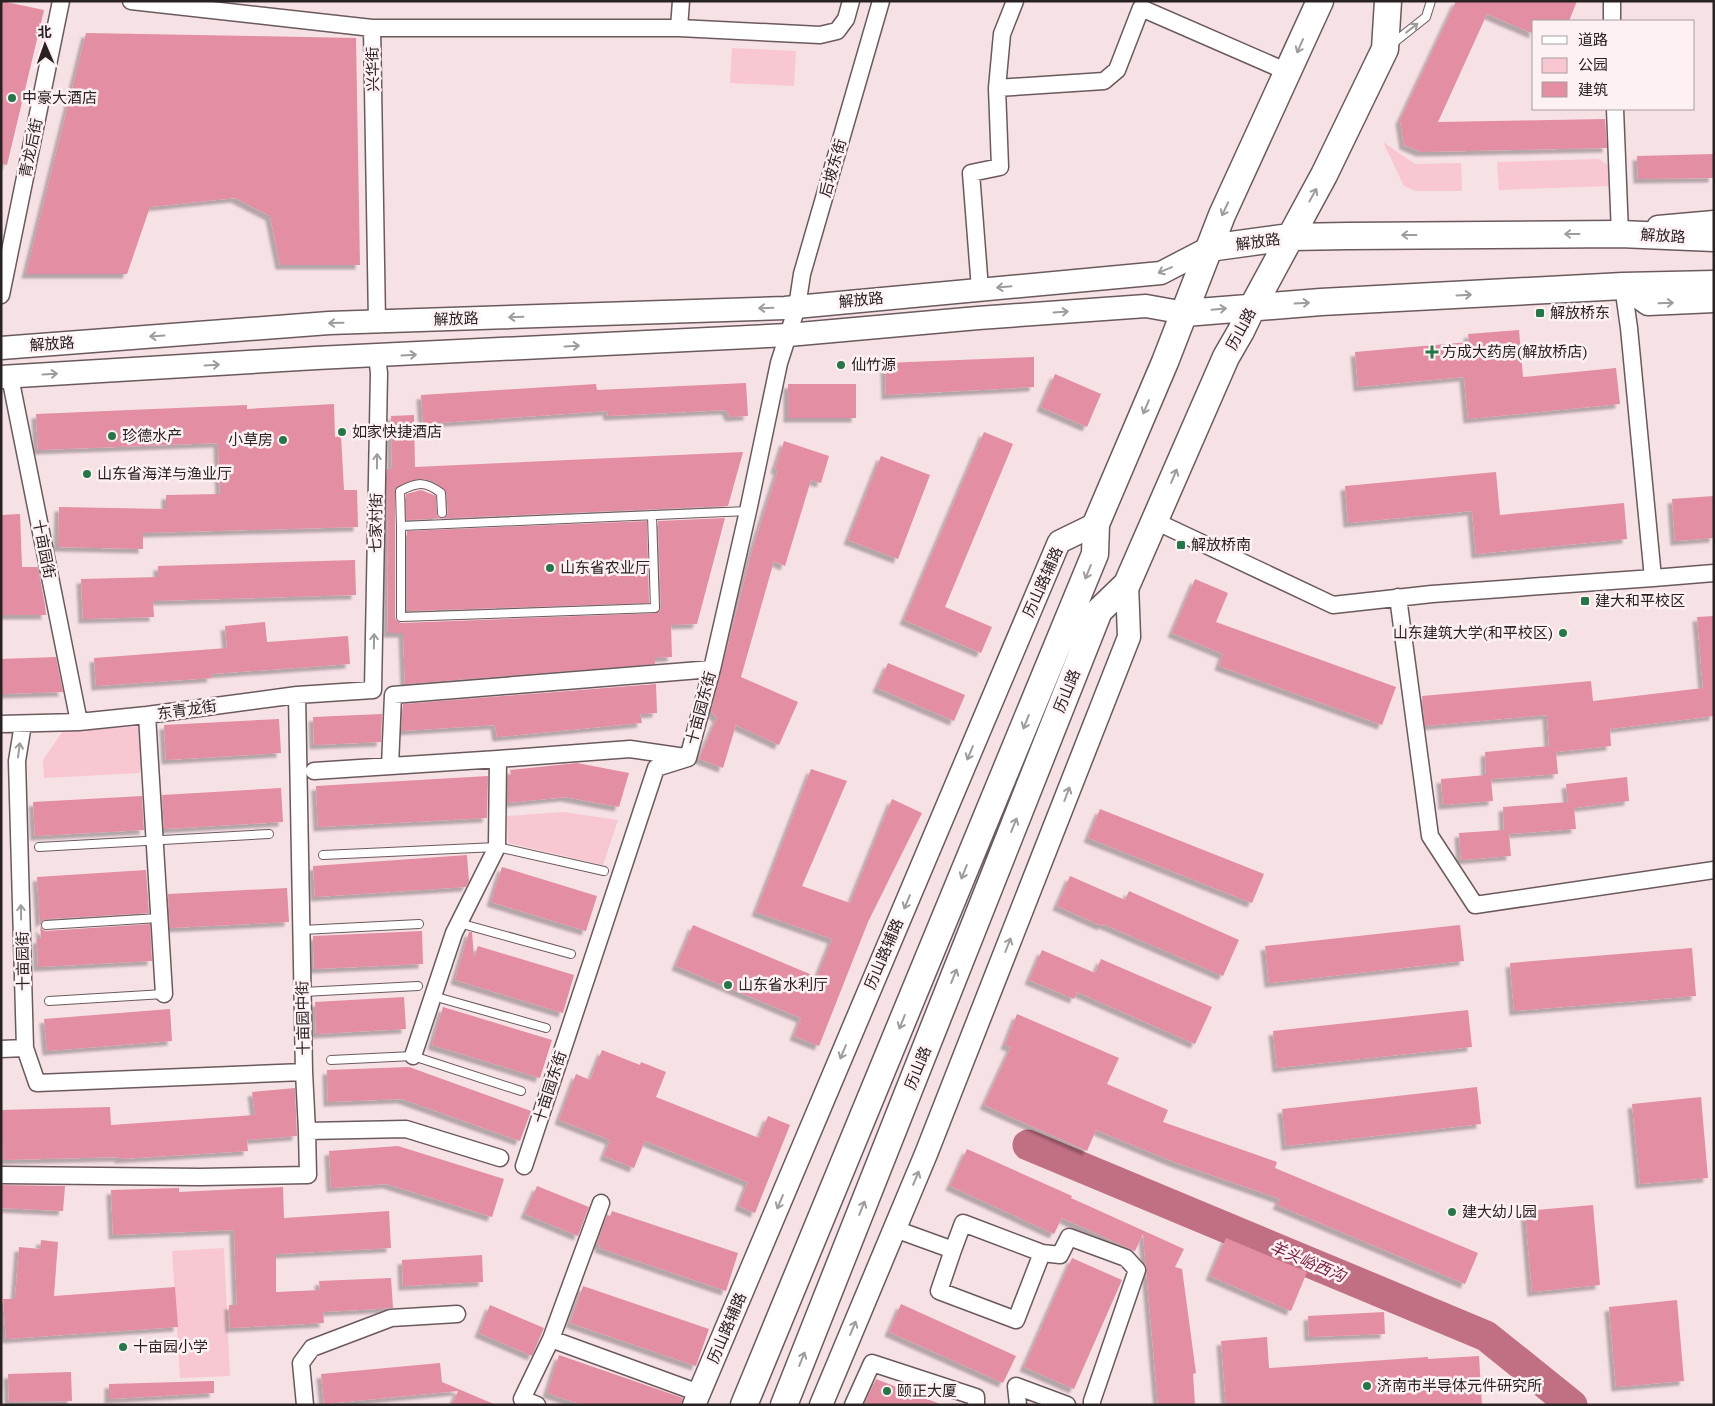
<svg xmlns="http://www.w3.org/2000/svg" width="1715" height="1406" viewBox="0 0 1715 1406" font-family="'PT Serif','Noto Sans SC',serif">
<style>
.green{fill:#f9c7d1}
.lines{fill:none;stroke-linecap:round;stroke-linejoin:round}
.river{stroke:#c16f83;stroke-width:31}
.building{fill:#e38ea2;filter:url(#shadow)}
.lane-casing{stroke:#6b5a5d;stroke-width:10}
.street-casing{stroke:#6b5a5d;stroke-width:19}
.secondary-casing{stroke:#6b5a5d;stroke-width:25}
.primary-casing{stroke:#6b5a5d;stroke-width:29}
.lane{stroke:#fff;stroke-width:8}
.street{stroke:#fff;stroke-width:16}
.secondary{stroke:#fff;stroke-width:22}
.primary{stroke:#fff;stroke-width:26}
.oneway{stroke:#9f9c9c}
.poi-dot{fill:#247748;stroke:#fdf1f3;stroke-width:2}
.labels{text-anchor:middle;stroke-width:5;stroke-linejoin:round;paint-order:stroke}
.street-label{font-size:15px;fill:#292223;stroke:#fdf1f3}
.poi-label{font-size:15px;fill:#292223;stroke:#fdf1f3;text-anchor:start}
.water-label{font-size:16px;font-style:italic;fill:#7c1a3d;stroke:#fdf1f3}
</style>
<defs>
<filter id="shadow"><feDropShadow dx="-4.5" dy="4.5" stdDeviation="1" flood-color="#0004"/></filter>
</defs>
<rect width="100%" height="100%" fill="#f6e1e5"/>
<path class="green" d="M732,48l64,3 -2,35 -64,-3z
M1383,142l32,22 46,-1 1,28h-46l-12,-5z
M1599,159l10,7v20l-110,4 -2,-28z
M145,726l-5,47 -96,5 -1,-18 20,-29z
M563,812l55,8 -15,45 -95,-22 -1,-27z
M224,1248l6,128 -50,2 -8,-127z"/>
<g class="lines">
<path class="river" d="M1028,1145l458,191 86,69"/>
</g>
<path class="building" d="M1,1l43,9 -37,155 -6,-1z
M1456,1h121l-8,20h-35v13l-47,-20 -49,108 167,-3 2,29 -186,4 -17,-7 -4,-25z
M86,33l270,5 4,227h-80l-10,-49 -35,-18 -85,9 -23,67h-101z
M1714,154l-1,24 -75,1 -1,-23z
M1519,330l4,47 93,-9 4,36 -152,15 -4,-42 -106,10 -3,-35 114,-10 -1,-8z
M1034,357v30l-148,8 -1,-32z
M1055,374l46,20 -14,33 -46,-20z
M746,383l2,33 -18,1 -4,-7 -118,6 -1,-5 -184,13 -2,-29 175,-11 1,6z
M788,384h68v34h-68z
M334,404l1,33 6,-1 3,54h13l1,37 -215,6v16l-85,-2 1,-40 107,2v-14l54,-1 -2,-51 -180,7 -2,-36 211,-9v4z
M414,415l1,52 328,-15 -15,54 -322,14v-26l15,-4 15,6 1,20 3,2 5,-1 3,-4 -2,-22 -13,-10 -11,-2 -12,2 -15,8v128l1,3 5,3 257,-10 3,-5 -3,-87 67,-3 -28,106 -26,1 1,32 -17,1v6l-250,20 -2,-51h-15l-1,-164h5l-1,-53z
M984,432l29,12 -68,163 47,20 -11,26 -77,-33z
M784,441l45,15 -8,27 -10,-3 -26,86 -11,-5 -33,116 57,25 -19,43 -43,-20 -13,43 -24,-9 18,-41 -6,-7 41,-160 26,-81 -3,-1z
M881,456l49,19 -32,84 -50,-19z
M1496,472l4,43 124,-12 3,36 -151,15 -4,-43 -124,12 -3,-37z
M1714,496v42l-39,3 -3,-42z
M20,514l2,53h16l7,38 1,10h-45v-100z
M647,521l2,82 -242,8v-80z
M355,560l1,35 -203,6 1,16 -71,2 -2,-40 77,-2v-11z
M1195,579l33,14 -12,29 180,65 -14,38 -163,-59 4,-12 -51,-21z
M1714,616v100l-104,13 1,17 -55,6 2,22 -67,5 2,22 -50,4 -2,-26 45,-4 -1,-23 64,-6 -2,-31 -122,11 -3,-30 169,-15 2,20 110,-13 -6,-71z
M265,622l2,20 81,-6 2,28 -139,10 1,4 -116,8 -2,-28 133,-10 -2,-22z
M56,657l7,35 -62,2v-35z
M888,663l77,32 -11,26 -77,-33z
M656,684l1,29 -17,1 2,9 -145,14 -2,-12 -94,6 2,-27z
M382,714l-1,28 -67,3 -1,-28z
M279,719l2,34 -115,7 -2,-35z
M577,763l52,10 -10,34 -54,-10 -57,6v-28h3l-1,-5z
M811,769l36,12 -45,105 48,17 42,-104 30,14 -54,109 -49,124 -25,-10 7,-18 -125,-52 17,-41 124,52 15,-38 -76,-27z
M488,776l-1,42 -169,9 -2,-41z
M1627,777l2,24 -55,7 2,21 -67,5 2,22 -50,4 -2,-27 45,-3 -1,-23 65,-5 -2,-18z
M281,788l2,34 -119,7 -2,-34z
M142,796l2,34 -109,6 -2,-34z
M1100,809l164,65 -12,29 -164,-65z
M467,855l2,26 -3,6 -151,10 -2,-31z
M502,867l95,29 -11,35 -95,-29z
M146,870l3,43 -103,6 -5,3 -1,4 3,4 3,1 104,-7 2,37 -114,6 -1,-28h4l-4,-62z
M1070,876l55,24 4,-9 110,49 -16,36 -120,-52 -1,2 -45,-20z
M287,888l2,34 -119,6 -2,-34z
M1460,925l4,36 -195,22 -4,-37z
M422,931l1,33 -109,5 -1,-33z
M469,932h3l2,26 4,-12 96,29 -11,38 -108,-33z
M1692,948l4,48 -182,15 -4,-48z
M1042,950l53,23 6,-14 111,48 -17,37 -118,-52 -3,7 -45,-19z
M404,997l2,32 -90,5 -1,-32z
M443,1007l109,33 -12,38 -108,-33z
M170,1009l2,32 -125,10 -3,-32z
M1468,1010l4,37 -195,21 -4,-37z
M1017,1014l102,44 -12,26 61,26 -5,12 114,40 -2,6 203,85 -13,31 -188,-79 3,-6 -106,-37 -78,-32 -9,21 -103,-46 27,-58 -6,-2z
M602,1050l38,15 1,-3 25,10 -10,25 103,41 9,-22 22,9 -35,88 -16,-7 9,-24 -103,-41 -11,27 -30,-12 6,-16 -51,-20 17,-46 14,6z
M409,1067l122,44 -11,30 -118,-42 -74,3 -1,-32z
M1477,1087l4,37 -195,22 -4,-37z
M295,1088l2,48 -50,4 1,11 -129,8v-2l-116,3 -2,-50 109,-3 1,18 144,-10 -3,-23z
M1701,1097l7,81 -68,6 -8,-80z
M398,1146l106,33 -12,38 -105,-33 -56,4 -2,-37z
M967,1149l105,47 -1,2 113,51 -9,18 7,2 14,104 -3,1 2,31h-37l-15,-171 -8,17 -73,-33 -8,16 -104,-48z
M1,1185l64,1 -2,25 -62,-3z
M537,1186l52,21 -11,29 -53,-22z
M283,1187l1,31 105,-7 2,37 -115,6v38l44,-2 -1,-9 72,-3 2,30 -70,4 1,11 -94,5 -1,-23h8l-3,-75 -121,5 -2,-45 68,-2v4z
M1593,1205l7,80 -68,7 -7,-81z
M612,1211l126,42 -12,38 -127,-43 1,-3 -3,-1 10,-29 3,1z
M1226,1238l81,34 -16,39 -81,-35z
M41,1240l17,2 -4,54 121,-9 3,40 -172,12 -3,-40h12l4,-52 21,2z
M482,1255l1,27 -80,4 -1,-26z
M1072,1258l50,22 -48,109 -50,-22z
M583,1286l126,43 -13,37 -126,-43z
M1677,1300l7,81 -68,6 -7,-80z
M901,1304l115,52 -13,27 -114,-51z
M490,1305l54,23 -12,28 -53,-23z
M1384,1312l1,22 -76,3 -1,-21z
M1267,1337l2,31 159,-11v2l51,-3 3,49h-256l-5,-64z
M559,1355l124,43 -2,7h-99l-35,-12z
M440,1363l2,19 54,23h-44l6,-14 -134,13 -3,-30z
M71,1372l1,29 -63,1 -1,-28z
M876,1379l64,25v1h-76z
M214,1381v12l-105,6v-15z"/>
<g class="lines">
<g class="lane-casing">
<path id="lane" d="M1392,44l34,-27 5,-16
M652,515l3,93 -254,9v-91l347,-15
M401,526l-1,-35c18,-9 25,-10 41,2l1,20
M39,847l230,-13
M323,855l174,-8 107,24
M459,923l112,31
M46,925l113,-7
M302,930l117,-6
M303,992l115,-6
M433,996l113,32
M49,1001l115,-7
M331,1060l82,-4 108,35"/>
</g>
<g class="street-casing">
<path id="street" d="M131,1l241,27 5,294
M1612,1v20
M372,28h307l2,-27
M679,28l141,7 17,-4 9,-12 5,-18
M997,88l5,-54 13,-33
M1615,109l5,125
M980,289l-9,-116 29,-6 -3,-79 107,-7 13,-11 24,-62 147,64
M1,295l60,-294
M10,377l69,345
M1155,521l178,84 99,-11 221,-16 -24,-250 -6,-42
M1653,578l61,-5
M1398,597l32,239 45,69 239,-35
M147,715l17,279
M1,724l78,-2 68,-7 150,-20 76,-5 6,-317 -2,-17
M23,724l-6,37 8,287
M688,758l24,-89 36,-158 31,-148 18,-56 5,-33 79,-273
M390,766l3,-71 319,-26
M314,771l184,-12 132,-10 55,8
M1,1049l24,-1 12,35 267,-11 -7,-377
M413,1056l41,-123 43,-86 1,-88
M304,1072l3,59 99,-2 94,29
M524,1166l132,-398 32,-10
M1,1175l199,2 108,-2 -1,-44
M601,1203l-50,136 148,54
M895,1229l58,21 10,-27 79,30 18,2 9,-18 57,21 11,12 -45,131v4
M953,1250l-14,41 77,29 26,-67
M305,1405l-4,-42 11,-15 79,-30 66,-4
M537,1405l-15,-6 29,-60
M853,1405l19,-42 104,34v8
M1018,1405l-2,-19 51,19"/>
</g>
<g class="secondary-casing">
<path id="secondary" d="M1658,227l56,-5
M1623,286l25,18 66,-3
M1,348l328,-25 456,-15 376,-35 48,-25
M1,377l315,-19 472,-23 190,-17 168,-12 39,7
M694,1405l365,-863 37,-18
M821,1405l105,-251 203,-517 -2,-53"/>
</g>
<g class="primary-casing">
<path id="primary" d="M1209,248l81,-11 58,-1 272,-2 94,4
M1185,313l136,-11 302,-16 91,-2
M744,1405l351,-851 1,-30 69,-162 57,-147 98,-214
M784,1405l315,-794 28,-27 99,-227 15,-26 12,-25 71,-131 61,-126 3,-48"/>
</g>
<use href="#lane" class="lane"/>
<use href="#street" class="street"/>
<use href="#secondary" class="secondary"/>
<use href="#primary" class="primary"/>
</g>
<defs><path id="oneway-shaft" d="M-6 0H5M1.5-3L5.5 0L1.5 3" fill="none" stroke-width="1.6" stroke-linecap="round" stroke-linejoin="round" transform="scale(1.25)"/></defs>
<g class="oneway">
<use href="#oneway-shaft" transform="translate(1412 28) rotate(-38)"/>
<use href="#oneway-shaft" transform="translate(1300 46) rotate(114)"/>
<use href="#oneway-shaft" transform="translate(1313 195) rotate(-61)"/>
<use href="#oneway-shaft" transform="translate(1225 209) rotate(115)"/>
<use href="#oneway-shaft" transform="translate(1572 234) rotate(180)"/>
<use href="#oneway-shaft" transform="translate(1409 235) rotate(180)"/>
<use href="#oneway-shaft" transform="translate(1165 270) rotate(157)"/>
<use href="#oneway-shaft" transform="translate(1004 287) rotate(175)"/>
<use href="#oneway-shaft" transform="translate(1464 295) rotate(-3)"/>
<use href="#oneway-shaft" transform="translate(1302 303) rotate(-3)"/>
<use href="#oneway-shaft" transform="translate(1666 303) rotate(-2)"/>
<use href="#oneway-shaft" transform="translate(766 308) rotate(178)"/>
<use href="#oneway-shaft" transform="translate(1219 309) rotate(-5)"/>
<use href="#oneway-shaft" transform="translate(1061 312) rotate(-4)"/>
<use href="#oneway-shaft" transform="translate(516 317) rotate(178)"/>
<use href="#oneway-shaft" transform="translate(336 323) rotate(179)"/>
<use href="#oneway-shaft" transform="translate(157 336) rotate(176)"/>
<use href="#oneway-shaft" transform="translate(572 346) rotate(-3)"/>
<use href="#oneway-shaft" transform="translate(409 355) rotate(-3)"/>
<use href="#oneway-shaft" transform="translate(212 365) rotate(-3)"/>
<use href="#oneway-shaft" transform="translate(50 374) rotate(-3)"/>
<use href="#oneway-shaft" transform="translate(1146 407) rotate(113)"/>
<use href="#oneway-shaft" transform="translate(377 461) rotate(-89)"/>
<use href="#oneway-shaft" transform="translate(1174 476) rotate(-67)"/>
<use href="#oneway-shaft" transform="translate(1088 572) rotate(112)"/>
<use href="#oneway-shaft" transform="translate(374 641) rotate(-89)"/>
<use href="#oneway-shaft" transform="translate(1026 722) rotate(112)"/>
<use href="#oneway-shaft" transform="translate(19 750) rotate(-82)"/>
<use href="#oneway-shaft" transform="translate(970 753) rotate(113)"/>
<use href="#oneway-shaft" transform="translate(1067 794) rotate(-69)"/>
<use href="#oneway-shaft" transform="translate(1014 825) rotate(-68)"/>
<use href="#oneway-shaft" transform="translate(964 872) rotate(112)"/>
<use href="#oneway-shaft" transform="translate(907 902) rotate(113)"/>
<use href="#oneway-shaft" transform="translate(21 912) rotate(-91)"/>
<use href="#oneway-shaft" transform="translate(1008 945) rotate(-69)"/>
<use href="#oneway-shaft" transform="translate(954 976) rotate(-68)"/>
<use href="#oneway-shaft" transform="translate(902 1022) rotate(112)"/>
<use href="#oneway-shaft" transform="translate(843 1052) rotate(113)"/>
<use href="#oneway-shaft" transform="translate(916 1178) rotate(-67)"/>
<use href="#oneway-shaft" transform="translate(780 1202) rotate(113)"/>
<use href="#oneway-shaft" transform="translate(862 1208) rotate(-68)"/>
<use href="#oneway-shaft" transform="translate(853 1328) rotate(-67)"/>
<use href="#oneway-shaft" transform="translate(802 1359) rotate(-68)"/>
</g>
<g class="poi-dot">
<circle cx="12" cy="98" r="5"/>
<rect x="1535" y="308" width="10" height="10" rx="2.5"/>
<path d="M1429.5 344.5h5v5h5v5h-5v5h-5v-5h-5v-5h5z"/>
<circle cx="841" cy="365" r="5"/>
<circle cx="342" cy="432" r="5"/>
<circle cx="112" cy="436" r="5"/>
<circle cx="283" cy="440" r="5"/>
<circle cx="87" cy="474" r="5"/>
<rect x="1176" y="540" width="10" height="10" rx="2.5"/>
<circle cx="550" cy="568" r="5"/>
<rect x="1580" y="596" width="10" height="10" rx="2.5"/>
<circle cx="1563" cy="633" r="5"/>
<circle cx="728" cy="985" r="5"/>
<circle cx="1452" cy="1212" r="5"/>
<circle cx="123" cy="1347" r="5"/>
<circle cx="1367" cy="1386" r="5"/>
<circle cx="887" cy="1391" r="5"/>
</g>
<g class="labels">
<g class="street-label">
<text transform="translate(373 69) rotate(-91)" y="5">兴华街</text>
<text transform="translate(31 148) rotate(-78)" y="5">青龙后街</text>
<text transform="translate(833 168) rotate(-74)" y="5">后坡东街</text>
<text transform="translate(1663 236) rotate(3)" y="5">解放路</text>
<text transform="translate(1258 242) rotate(-8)" y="5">解放路</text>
<text transform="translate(861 300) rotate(-6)" y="5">解放路</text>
<text transform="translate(456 319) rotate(-2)" y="5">解放路</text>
<text transform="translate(1241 329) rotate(-62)" y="5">历山路</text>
<text transform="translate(52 344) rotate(-4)" y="5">解放路</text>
<text transform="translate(376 523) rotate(-89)" y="5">七家村街</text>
<text transform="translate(44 549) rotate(79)" y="5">十亩园街</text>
<text transform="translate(1043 582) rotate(-66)" y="5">历山路辅路</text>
<text transform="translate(1067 691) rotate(-68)" y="5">历山路</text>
<text transform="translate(701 708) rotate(-75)" y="5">十亩园东街</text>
<text transform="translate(187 710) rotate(-8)" y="5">东青龙街</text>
<text transform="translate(884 954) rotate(-67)" y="5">历山路辅路</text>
<text transform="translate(23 961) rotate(-91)" y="5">十亩园街</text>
<text transform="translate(303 1018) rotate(-91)" y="5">十亩园中街</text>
<text transform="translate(918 1068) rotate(-68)" y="5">历山路</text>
<text transform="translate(550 1087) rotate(-72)" y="5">十亩园东街</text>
<text transform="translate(727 1328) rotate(-67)" y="5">历山路辅路</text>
</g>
<g class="poi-label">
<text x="22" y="103">中豪大酒店</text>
<text x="1550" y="318">解放桥东</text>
<text x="1442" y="357">方成大药房(解放桥店)</text>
<text x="851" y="370">仙竹源</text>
<text x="352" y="437">如家快捷酒店</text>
<text x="122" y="441">珍德水产</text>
<text x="273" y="445" text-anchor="end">小草房</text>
<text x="97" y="479">山东省海洋与渔业厅</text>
<text x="1191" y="550">解放桥南</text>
<text x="560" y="573">山东省农业厅</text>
<text x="1595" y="606">建大和平校区</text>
<text x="1553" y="638" text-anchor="end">山东建筑大学(和平校区)</text>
<text x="738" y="990">山东省水利厅</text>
<text x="1462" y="1217">建大幼儿园</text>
<text x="133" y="1352">十亩园小学</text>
<text x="1377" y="1391">济南市半导体元件研究所</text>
<text x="897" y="1396">颐正大厦</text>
</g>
<g class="water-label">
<text transform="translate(1308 1261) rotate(23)" y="6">羊头峪西沟</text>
</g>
</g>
<rect width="1715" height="1406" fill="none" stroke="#292223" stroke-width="5"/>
<rect x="1532" y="20" width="162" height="90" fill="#fdf1f3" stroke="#a89ea0"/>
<rect x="1542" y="36" width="25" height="8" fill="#ffffff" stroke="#a89ea0"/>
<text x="1578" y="45" font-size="15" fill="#292223">道路</text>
<rect x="1542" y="58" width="25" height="15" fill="#f9c7d1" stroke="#a89ea0"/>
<text x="1578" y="70" font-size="15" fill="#292223">公园</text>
<rect x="1542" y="82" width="25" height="15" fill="#e38ea2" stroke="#a89ea0"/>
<text x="1578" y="95" font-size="15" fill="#292223">建筑</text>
<g transform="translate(45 45) rotate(358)" stroke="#fdf1f3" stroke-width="4" paint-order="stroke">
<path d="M0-4L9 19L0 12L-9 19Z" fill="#292223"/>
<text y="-8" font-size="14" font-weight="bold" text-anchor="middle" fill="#292223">北</text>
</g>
</svg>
